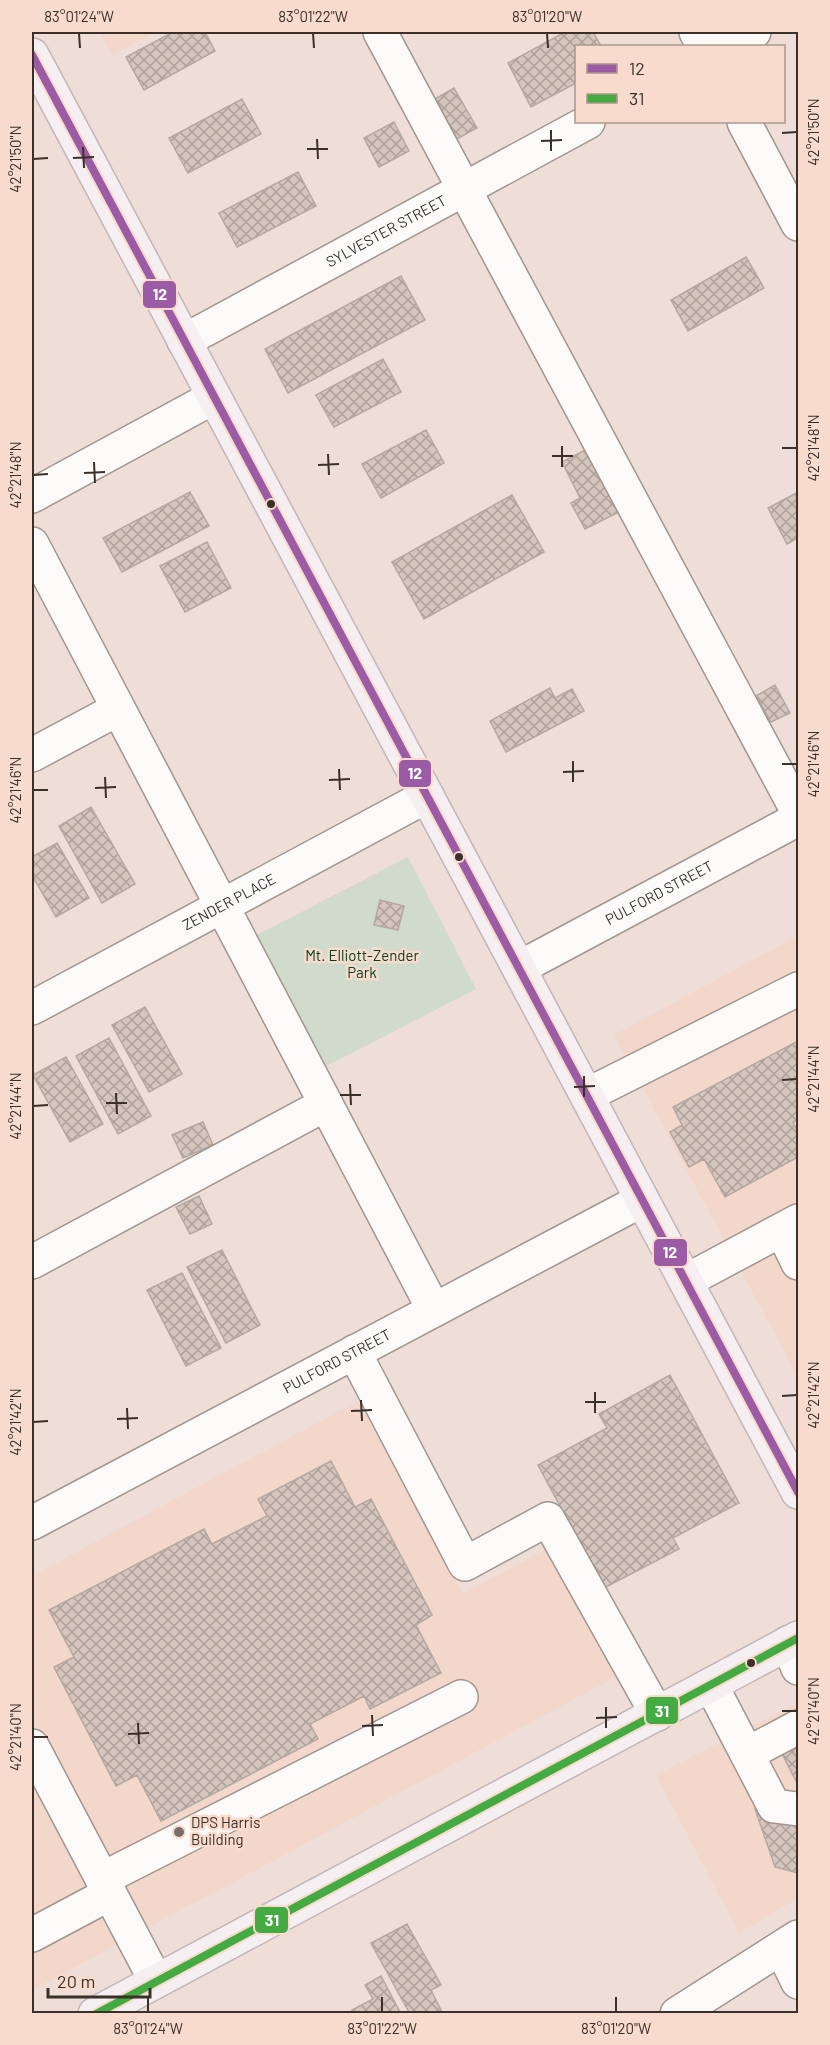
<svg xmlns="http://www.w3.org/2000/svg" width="830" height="2045" viewBox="0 0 830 2045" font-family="Barlow,sans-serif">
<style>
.built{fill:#f2d7ca}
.green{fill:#d0dbcb}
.building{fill:url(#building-cross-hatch);stroke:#b4a8a2;stroke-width:1.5}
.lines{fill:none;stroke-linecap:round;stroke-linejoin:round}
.minor-casing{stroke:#a19590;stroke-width:36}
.major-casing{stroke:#c3b5b9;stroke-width:36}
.minor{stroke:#fcfaf9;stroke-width:33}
.major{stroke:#f5eff2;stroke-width:33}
.bus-1-casing{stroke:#f8dbcd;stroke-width:12}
.bus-2-casing{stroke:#f8dbcd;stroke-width:12}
.bus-1{stroke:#9b5ba5;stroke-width:8}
.bus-2{stroke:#44aa42;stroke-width:8}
.ticks{fill:none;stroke:#3a302a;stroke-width:2}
.bus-dot{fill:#3a302a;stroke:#f8dbcd;stroke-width:2}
.poi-dot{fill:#796d67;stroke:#f8dbcd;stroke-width:2}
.labels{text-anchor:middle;stroke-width:5;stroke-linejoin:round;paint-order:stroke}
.street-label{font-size:15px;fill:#3a302a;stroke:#f8dbcd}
.park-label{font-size:15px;fill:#054122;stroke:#f8dbcd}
.poi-label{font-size:15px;fill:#3a302a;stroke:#f8dbcd;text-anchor:start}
.line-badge{stroke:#f8dbcd;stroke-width:2}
.badge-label{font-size:16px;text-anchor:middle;font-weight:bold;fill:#fff}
.neatline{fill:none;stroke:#3a302a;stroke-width:2}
.ticks-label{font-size:15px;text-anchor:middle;fill:#3a302a}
</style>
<defs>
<pattern id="building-cross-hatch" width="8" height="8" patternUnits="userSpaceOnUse" patternTransform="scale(1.5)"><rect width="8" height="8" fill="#d5c5bc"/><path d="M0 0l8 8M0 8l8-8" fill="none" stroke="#aea099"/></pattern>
</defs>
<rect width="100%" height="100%" fill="#eeded7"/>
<path class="built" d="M99,32h57l-44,23z
M798,936v441l-184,-342z
M358,1401l105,193 89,-48 69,128 -589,316v-414z
M798,1703v195l-59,35 -83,-158z"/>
<path class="green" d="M408,857l68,132 -159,82 -68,-132z"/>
<path class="building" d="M173,32h32l10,19 -71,39 -18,-33z
M565,32h28l8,14h-25v37l-45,24 -23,-44z
M454,88l23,40 -22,12 -22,-40z
M242,99l19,35 -73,39 -19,-35z
M394,122l15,29 -30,16 -15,-29z
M298,172l18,34 -79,41 -18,-34z
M746,257l18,31 -76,43 -17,-31z
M401,276l24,44 -137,73 -23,-44z
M383,359l18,33 -67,35 -18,-32z
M426,430l18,33 -63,35 -19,-34z
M587,449l32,63 -34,17 -14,-26 9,-5 -18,-36z
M190,492l19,34 -87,46 -19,-34z
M798,492v46l-11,6 -19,-36z
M512,495l32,57 -120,67 -32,-57z
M207,542l24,46 -46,24 -25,-46z
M775,685l15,28 -19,9 -15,-26z
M550,688l5,10 17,-9 12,22 -78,41 -16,-31z
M91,807l44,77 -33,19 -43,-77z
M57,843l32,55 -33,19 -24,-42v-18z
M380,900l24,6 -6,24 -24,-5z
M145,1007l37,67 -33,18 -37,-67z
M109,1038l42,78 -33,18 -42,-78z
M798,1041v78l-5,3 5,10v25l-73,40 -21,-38 -15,8 -19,-35 12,-7 -9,-18z
M66,1057l37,67 -33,18 -37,-67z
M203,1122l10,23 -30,13 -11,-23z
M199,1196l13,28 -22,10 -14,-27z
M222,1250l38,75 -34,18 -39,-76z
M182,1273l39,75 -35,18 -39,-76z
M670,1375l69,128 -66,35 6,11 -75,39 -66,-123 69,-37 -8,-14z
M331,1461l24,46 16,-8 61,116 -16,10 25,48 -71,36 -6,-13 -54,28 8,15 -157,82 -24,-46 -21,11 -62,-119 20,-10 -25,-47 155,-81 8,15 55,-28 -9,-17z
M798,1743v42l-17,-33z
M755,1809l43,6v58l-23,-6z
M407,1924l34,61 -10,5 12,24h-33l-39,-71z
M381,1976l20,38h-47l-2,-4 21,-11 -8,-14z"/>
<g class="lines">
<g class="minor-casing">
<g id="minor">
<path d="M380,32l418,780"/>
<path d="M696,32l8,14"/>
<path d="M726,46l28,-14"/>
<path d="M744,122l54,102"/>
<path id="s1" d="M184,341l404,-219"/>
<path d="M32,496l182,-99"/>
<path d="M32,544l402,766"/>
<path d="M32,755l86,-46"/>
<path id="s2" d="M519,968l279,-149"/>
<path id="s3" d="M32,1008l395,-212"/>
<path d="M587,1095l211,-106"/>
<path d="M782,1230l16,33"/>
<path d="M32,1262l294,-158"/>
<path d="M686,1281l112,-60"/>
<path d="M354,1352l111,212 83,-45 109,195"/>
<path id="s4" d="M32,1523l610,-323"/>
<path d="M788,1643l10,25"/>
<path d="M711,1685l63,121 24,3"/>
<path d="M32,1746l124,235"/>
<path d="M747,1754l51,-27"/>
<path d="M102,1879l359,-182"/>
<path d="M32,1935l77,-41"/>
<path d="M781,1948l17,34"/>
<path d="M677,2014l121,-77"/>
</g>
</g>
<g class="major-casing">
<path id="major" d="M32,55l766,1437
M95,2014l703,-376"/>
</g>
<use href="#minor" class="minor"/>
<use href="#major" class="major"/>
<g class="bus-1-casing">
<path id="bus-1" d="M32,55l766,1437"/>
</g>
<g class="bus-2-casing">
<path id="bus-2" d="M96,2014l702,-376"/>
</g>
<use href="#bus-1" class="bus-1"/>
<use href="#bus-2" class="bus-2"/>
</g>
<path class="ticks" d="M79,33l1,15M313,33l1,15M547,33l1,15M551,130v21M782,133l15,-1M317,139l1,20M541,141l21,-1M83,147l1,21M307,149h21M73,158l21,-1M33,159l15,-1M562,446v21M782,448h15M328,454l1,21M552,456h21M94,462l1,21M318,465l21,-1M84,473l21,-1M33,475l15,-1M573,761v21M782,764h15M339,769l1,21M563,772l21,-1M105,777l1,21M329,780l21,-1M95,788l21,-1M33,790h15M584,1076v21M782,1080l15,-1M350,1084l1,21M574,1087l21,-1M116,1093l1,21M340,1095h21M106,1103h21M33,1106l15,-1M595,1392v21M782,1396l15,-1M361,1400l1,21M585,1402h21M127,1408l1,21M351,1411l21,-1M117,1419l21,-1M33,1422l15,-1M606,1707v21M782,1711h15M372,1715l1,21M596,1718l21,-1M138,1723l1,21M362,1726l21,-1M128,1734l21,-1M33,1737h15M148,1997v15M382,1997v15M616,1997v15"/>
<g class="bus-dot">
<circle cx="271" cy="504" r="5"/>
<circle cx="459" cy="857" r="5"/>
<circle cx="751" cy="1663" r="5"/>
</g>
<circle class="poi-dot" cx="179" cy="1832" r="6"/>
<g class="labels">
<g class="street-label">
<text dy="5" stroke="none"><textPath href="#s1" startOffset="230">SYLVESTER STREET</textPath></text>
<text dy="5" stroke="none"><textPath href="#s2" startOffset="159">PULFORD STREET</textPath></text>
<text dy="5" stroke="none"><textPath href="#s3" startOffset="224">ZENDER PLACE</textPath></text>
<text dy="5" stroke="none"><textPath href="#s4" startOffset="345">PULFORD STREET</textPath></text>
</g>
<g class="park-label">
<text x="362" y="961">Mt. Elliott-Zender<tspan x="362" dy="17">Park</tspan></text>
</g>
<g class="poi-label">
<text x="191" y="1828">DPS Harris<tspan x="191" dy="17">Building</tspan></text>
</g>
</g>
<g class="line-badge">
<rect x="142" y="280" width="35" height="29" rx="6" fill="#9b5ba5"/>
<rect x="398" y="759" width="34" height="29" rx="6" fill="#9b5ba5"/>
<rect x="653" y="1238" width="35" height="29" rx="6" fill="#9b5ba5"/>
<rect x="645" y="1696" width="34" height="29" rx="6" fill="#44aa42"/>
<rect x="254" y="1906" width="35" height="28" rx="6" fill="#44aa42"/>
</g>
<g class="badge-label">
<text x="160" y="300">12</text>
<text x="415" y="779">12</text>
<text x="670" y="1258">12</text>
<text x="662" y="1717">31</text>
<text x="272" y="1926">31</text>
</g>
<rect width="830" height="2045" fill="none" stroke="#f8dbcd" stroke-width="66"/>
<rect x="575" y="45" width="210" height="78" fill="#f8dbcd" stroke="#ac978c" stroke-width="1.5"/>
<rect x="587" y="64" width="30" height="9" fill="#9b5ba5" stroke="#ac978c" stroke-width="1.5"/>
<text x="629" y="75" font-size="18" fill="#3a302a">12</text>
<rect x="587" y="94" width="30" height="9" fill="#44aa42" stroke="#ac978c" stroke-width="1.5"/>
<text x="629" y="105" font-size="18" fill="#3a302a">31</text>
<path d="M48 1988v9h102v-9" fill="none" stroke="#3a302a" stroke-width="3"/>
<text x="57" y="1988" font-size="18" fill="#3a302a" stroke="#f8dbcd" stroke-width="4.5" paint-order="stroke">20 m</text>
<rect x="33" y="33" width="764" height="1979" class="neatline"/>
<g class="ticks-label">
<text x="79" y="22">83°01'24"W</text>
<text x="313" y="22">83°01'22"W</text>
<text x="547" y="22">83°01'20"W</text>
<text transform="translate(814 132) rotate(-90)" y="5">42°21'50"N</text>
<text transform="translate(16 159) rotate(-90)" y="5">42°21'50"N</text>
<text transform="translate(814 448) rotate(-90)" y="5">42°21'48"N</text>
<text transform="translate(16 475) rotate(-90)" y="5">42°21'48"N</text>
<text transform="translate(814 764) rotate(-90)" y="5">42°21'46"N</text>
<text transform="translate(16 790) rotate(-90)" y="5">42°21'46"N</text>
<text transform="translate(814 1079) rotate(-90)" y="5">42°21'44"N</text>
<text transform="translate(16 1106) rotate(-90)" y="5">42°21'44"N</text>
<text transform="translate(814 1395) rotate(-90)" y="5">42°21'42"N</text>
<text transform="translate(16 1422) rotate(-90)" y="5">42°21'42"N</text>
<text transform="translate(814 1711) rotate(-90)" y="5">42°21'40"N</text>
<text transform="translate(16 1737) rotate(-90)" y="5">42°21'40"N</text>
<text x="148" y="2034">83°01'24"W</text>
<text x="382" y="2034">83°01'22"W</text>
<text x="616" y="2034">83°01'20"W</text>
</g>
</svg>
